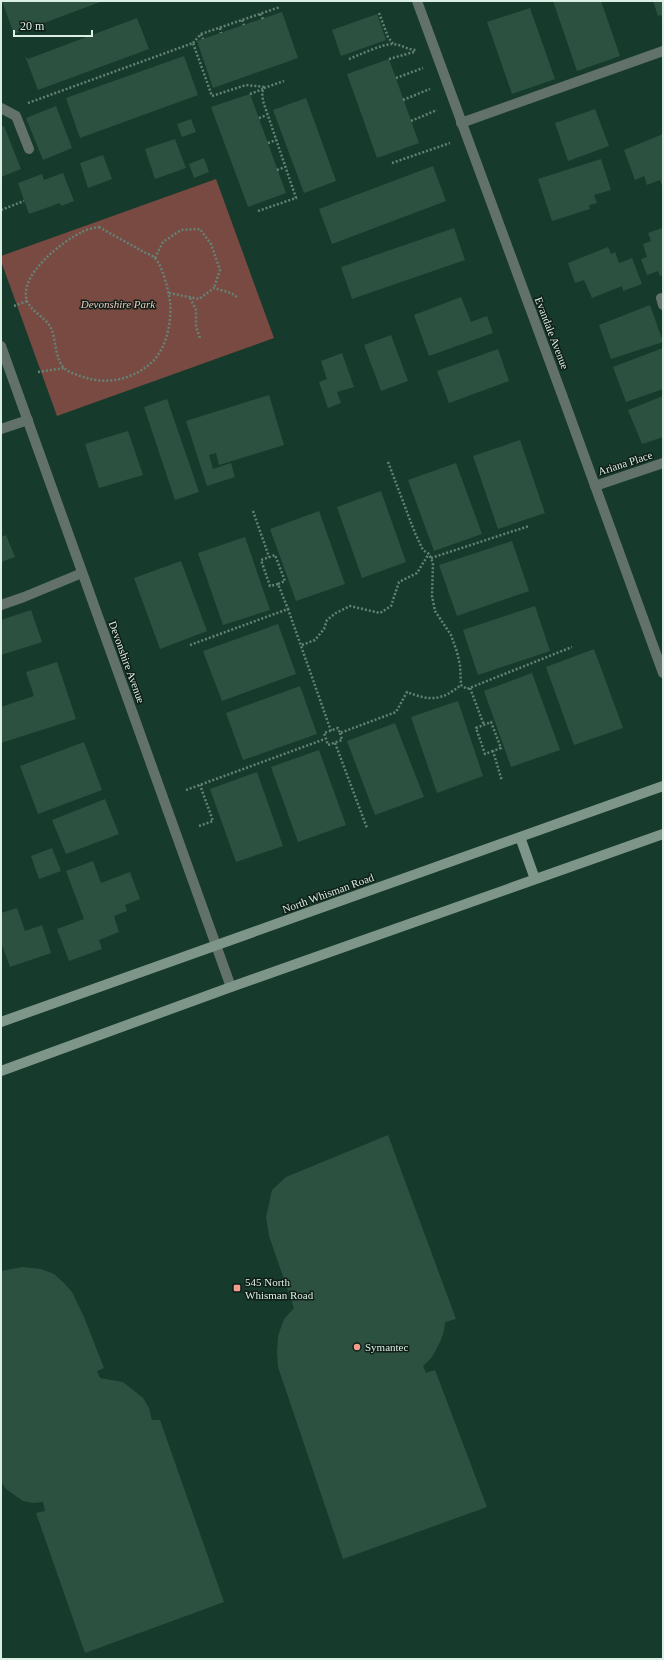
<svg xmlns="http://www.w3.org/2000/svg" width="664" height="1660" viewBox="0 0 664 1660" font-family="Georgia,serif">
<style>
.green{fill:#794a41}
.building{fill:#2d5141}
.lines{fill:none;stroke-linecap:round;stroke-linejoin:round}
.path{stroke:#648275;stroke-width:2.5;stroke-dasharray:2 2;stroke-linecap:butt}
.lane{stroke:#62726a;stroke-width:10}
.street{stroke:#62726a;stroke-width:10}
.secondary{stroke:#7d9689;stroke-width:10}
.poi-dot{fill:#f49d8b;stroke:#0f1e17;stroke-width:1.5}
.labels{text-anchor:middle;stroke-width:3;stroke-linejoin:round;paint-order:stroke}
.park-label{font-size:11px;font-style:italic;fill:#f3c9bf;stroke:#0f1e17}
.street-label{font-size:11px;fill:#dbefe5;stroke:#0f1e17}
.poi-label{font-size:11px;fill:#dbefe5;stroke:#0f1e17;text-anchor:start}
</style>
<rect width="100%" height="100%" fill="#163a2c"/>
<path class="green" d="M216,179l58,159 -217,78 -56,-155v-5z"/>
<path class="building" d="M2,1h101l-89,33z
M553,1h48l19,55 -43,15z
M653,1h10v19l-2,-5 -3,1z
M530,8l25,71 -43,15 -25,-72z
M282,12l16,46 -85,30 -16,-47z
M377,14l9,26 -45,16 -9,-26z
M137,18l12,31 -111,41 -13,-34 3,3z
M184,56l14,39 -118,43 -14,-40z
M389,59l30,84 -42,15 -30,-84z
M250,94l36,99 -38,14 -37,-100z
M306,98l30,83 -32,12 -31,-83z
M56,106l16,42 -29,12 -17,-42z
M595,109l14,37 -41,15 -13,-38z
M191,119l5,13 -14,5 -5,-13z
M4,126l17,43 -20,8v-50z
M663,134v54l-3,-8 -13,5 -3,-9 -9,4 -11,-30z
M175,139l11,29 -31,11 -10,-30z
M103,155l9,24 -24,9 -8,-25z
M204,158l5,14 -15,6 -5,-14z
M601,159l10,31 -17,5 3,8 -8,2 1,4 -38,12 -14,-42z
M433,166l13,35 -114,43 -13,-35z
M63,173l11,28 -13,5 -1,-3 -31,11 -11,-31 24,-9 2,6z
M454,228l11,32 -113,39 -11,-32z
M662,228l1,47 -3,1 -2,-5 -11,4 -6,-16 6,-2 -4,-13 8,-3 -3,-8z
M608,247l3,7 4,-2 4,11 13,-5 10,26 -19,7 -1,-5 -30,12 -8,-18 -9,3 -7,-20z
M461,297l10,25 16,-6 6,17 -64,23 -15,-41z
M650,305l13,37 -52,17 -12,-34z
M391,335l17,46 -27,10 -17,-46z
M663,348v41l-37,13 -13,-35z
M498,349l11,32 -60,22 -12,-32z
M342,353l12,34 -17,5 4,11 -13,5 -9,-26 8,-3 -6,-18z
M269,395l15,50 -65,20 -3,-12 -7,2 4,14 18,-6 4,14 -28,9 -21,-65z
M663,396v41l-21,7 -14,-34z
M167,399l32,93 -24,8 -31,-93z
M128,431l15,44 -44,13 -14,-44z
M520,440l25,73 -47,16 -25,-73z
M456,463l26,71 -48,17 -26,-71z
M381,491l25,71 -44,16 -25,-71z
M319,511l26,73 -49,17 -26,-72z
M6,535l9,22 -14,5v-25z
M245,537l25,73 -47,15 -25,-72z
M512,541l17,50 -72,25 -18,-51z
M181,561l26,70 -47,18 -26,-71z
M535,606l15,45 -72,24 -15,-45z
M31,610l11,32 -41,13v-35z
M278,624l18,50 -74,27 -19,-50z
M594,649l29,79 -49,17 -28,-78z
M57,662l19,57 -75,24v-36l33,-11 -8,-24z
M532,673l28,77 -49,17 -27,-76z
M300,686l17,48 -74,26 -17,-47z
M458,701l25,75 -46,17 -26,-76z
M395,723l29,74 -49,18 -28,-74z
M84,742l18,48 -64,24 -18,-48z
M319,750l27,75 -48,17 -27,-75z
M257,772l26,74 -47,16 -26,-73z
M105,799l14,35 -53,20 -14,-34z
M52,848l9,23 -22,8 -8,-23z
M93,861l8,22 29,-11 10,27 -15,6 2,6 -13,5 5,16 -20,8 3,9 -33,12 -12,-32 27,-10 -18,-48z
M17,908l8,23 17,-6 9,28 -41,14 -9,-25v-29z
M388,1135l68,184 -11,3 -1,9 -4,11 -8,15 -9,9 3,7 9,-3 52,137 -144,52 -65,-192 -1,-15 1,-16 6,-17 10,-11 -25,-72 -3,-19 6,-27 14,-13z
M22,1267l19,2 13,5 10,9 8,9 12,25 20,51 -7,3 3,7 23,4 20,16 6,10 3,12h8l64,182 -139,51 -49,-140 9,-2 -2,-9 -10,1 -10,-2 -17,-12 -5,-7v-211z"/>
<g class="lines">
<path class="path" d="M379,13l9,24 5,7
M260,14l3,5
M242,20l2,5
M220,28l1,5
M201,34l2,5
M193,43l8,-9 79,-27
M349,59c10,-4 34,-15 43,-15 9,0 16,6 24,6
M389,59l25,-7
M396,78l27,-10
M250,94l13,-5
M403,100l27,-11
M28,103l165,-60 19,53 34,-11 19,2
M259,118l8,-3
M411,121l26,-11
M268,143l8,-3
M392,163l58,-20
M277,170l8,-3
M1,210l23,-9
M258,211l38,-13 -33,-97 -1,-9 2,-4 20,-7
M99,227c14,8 29,16 43,24 3,2 10,4 13,7 8,9 13,31 15,43 2,19 -3,45 -16,59 -17,18 -45,25 -67,18 -7,-2 -18,-5 -23,-10 -9,-9 -8,-29 -13,-40 -5,-10 -19,-16 -24,-27 -9,-26 36,-60 55,-69 5,-3 12,-4 17,-5z
M155,258l8,-16 18,-12 19,-1 11,15 9,26 -6,18
M169,293l30,6 15,-11 17,5 6,4
M190,298l6,12v17l4,11
M14,306l13,-5
M38,372l26,-4
M388,462l27,71 8,17 6,4 4,9 -1,33 3,15 16,24 6,17 3,13 1,20 6,4 105,-42
M253,511l16,46
M431,558l98,-32
M278,584l-8,2 -9,-26 14,-5 10,26 -7,3 10,25
M190,645l98,-36 43,122
M302,645l13,-5 9,-11 3,-9 9,-7 14,-7 30,7 11,-7 8,-24 18,-9 11,-18
M470,688l14,37
M340,733l2,7 -14,5 -4,-12 14,-5 2,5 56,-21 11,-20c23,9 34,9 54,-7
M335,743l32,85
M493,751l-8,3 -9,-26 15,-6 10,26 -8,3 9,30
M186,790l139,-51
M199,826l14,-5 -13,-36"/>
<path class="lane" d="M1,108l15,8 13,33
M461,123l202,-72
M661,298l2,7
M1,429l27,-9
M595,486l68,-23
M1,605l23,-8 58,-24"/>
<path class="street" d="M417,1l148,402 98,270
M1,346l230,641"/>
<path class="secondary" d="M520,837l15,42
M1,1022l662,-236
M1,1071l230,-84 432,-153"/>
</g>
<g class="poi-dot">
<rect x="233" y="1284" width="8" height="8" rx="2"/>
<circle cx="357" cy="1347" r="4"/>
</g>
<g class="labels">
<g class="park-label">
<text x="118" y="308">Devonshire Park</text>
</g>
<g class="street-label">
<text transform="translate(552 333) rotate(69)" y="4">Evandale Avenue</text>
<text transform="translate(625 463) rotate(-18)" y="4">Ariana Place</text>
<text transform="translate(127 662) rotate(70)" y="4">Devonshire Avenue</text>
<text transform="translate(328 893) rotate(-20)" y="4">North Whisman Road</text>
</g>
<g class="poi-label">
<text x="245" y="1286">545 North<tspan x="245" dy="13">Whisman Road</tspan></text>
<text x="365" y="1351">Symantec</text>
</g>
</g>
<rect width="664" height="1660" fill="none" stroke="#dbefe5" stroke-width="4"/>
<path d="M14 30v6h78v-6" fill="none" stroke="#dbefe5" stroke-width="2"/>
<text x="20" y="30" font-size="12" fill="#dbefe5" stroke="#0f1e17" stroke-width="3" paint-order="stroke">20 m</text>
</svg>
